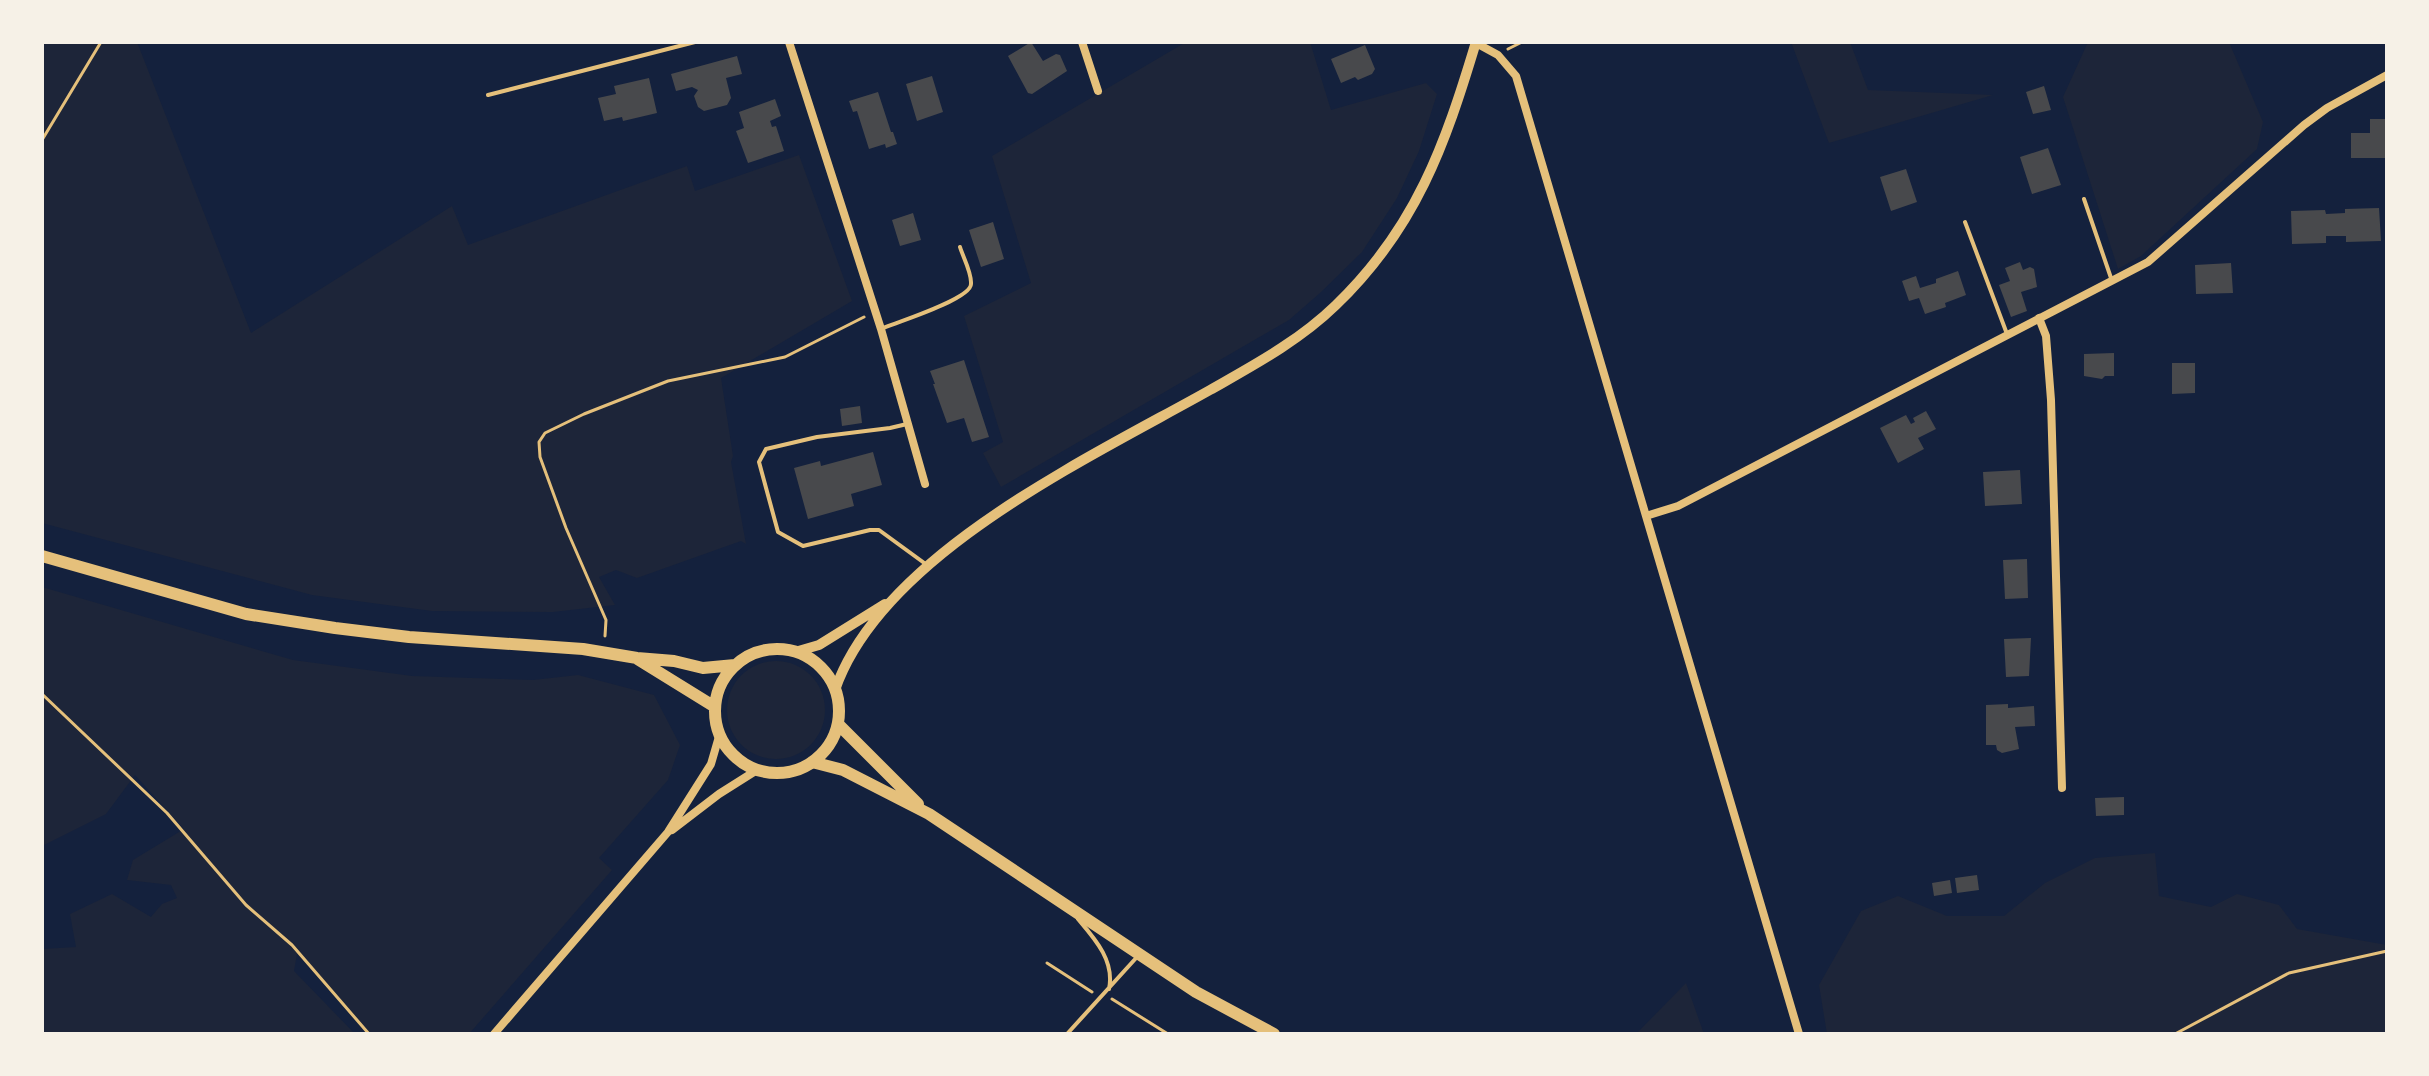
<svg xmlns="http://www.w3.org/2000/svg" width="2429" height="1076" viewBox="0 0 2429 1076" font-family="Literata,serif">
<style>
.green{fill:#1d2539}
.building{fill:#48494c}
.lines{fill:none;stroke-linecap:round;stroke-linejoin:round}
.path{stroke:#e5c07b;stroke-width:3}
.service{stroke:#e5c07b;stroke-width:4}
.minor{stroke:#e5c07b;stroke-width:8}
.tertiary{stroke:#e5c07b;stroke-width:10}
.secondary{stroke:#e5c07b;stroke-width:12}
</style>
<rect width="100%" height="100%" fill="#14213d"/>
<path class="green" d="M42,42h95l114,291 201,-127 16,39 219,-79 8,25 104,-36 53,146 -131,77 12,78 -2,6 15,82 -5,-3 -104,37 -21,-8 -17,7 16,28 -62,7 -121,-1 -120,-16 -270,-72z
M1186,42h124l21,68 95,-27 11,11 -18,57 -22,47 -35,54 -42,41 -31,27 -288,167 -18,-34 20,-11 -39,-126 67,-33 -39,-127z
M1791,42h59l18,48 125,5 -164,48z
M2088,42h141l34,80 -6,27 -116,107 -23,13 -55,-172z
M42,587l251,73 119,16 121,4 45,-5 76,20 26,50 -12,35 -69,78 13,12 -143,164h-100l-72,-80 -3,17 61,63h-313v-85l34,-2 -6,-33 42,-20 39,23 11,-13 15,-6 -6,-13 -44,-5 6,-20 51,-31 -49,-54 -29,39 -64,32z
M727 710a49 49 0 1 1 98 0a49 49 0 1 1-98 0Z
M2155,853l4,43 52,11 26,-13 42,11 18,24 90,16v89h-560l-8,-49 42,-74 37,-15 49,20h57l41,-33 50,-25z
M1686,983l18,51h-68z"/>
<path class="building" d="M1031,42l12,19 13,-7 4,1 7,16 -35,23 -4,-1 -20,-37z
M1365,45l10,24 -3,5 -14,6 -3,-3 -14,6 -10,-24z
M737,56l5,18 -16,4 5,20 -4,7 -23,6 -6,-4 -4,-11 4,-6 -6,-3 -16,4 -5,-17z
M932,76l11,36 -26,9 -11,-37z
M649,78l8,35 -34,8 -1,-4 -18,4 -6,-23 18,-4 -2,-8z
M2044,86l7,24 -18,4 -7,-22z
M878,92l13,40h2l4,12 -11,4 -1,-4 -16,5 -12,-38 -4,1 -4,-11z
M775,99l6,17 -11,5 2,6 4,-1 8,25 -36,12 -12,-32 8,-3 -5,-16z
M2370,119h17v39h-36v-25h19z
M2048,148l13,37 -29,9 -12,-37z
M1906,169l11,33 -26,9 -11,-34z
M2379,208l2,33 -35,1v-6h-20v7l-34,1 -1,-33 34,-1 1,4 19,-1v-4z
M913,213l8,27 -21,6 -8,-26z
M993,222l11,37 -23,8 -12,-37z
M2020,262l3,8 7,-3 4,2 3,18 -16,5 6,19 -16,6 -12,-32 11,-4 -5,-13z
M2231,263l2,30 -37,1 -1,-29z
M1958,271l8,24 -21,8 1,4 -21,7 -6,-16 -10,3 -7,-20 14,-5 4,12 16,-5v-4z
M2114,353v23h-9l-3,3 -18,-3v-22z
M964,360l25,77 -17,5 -8,-24 -17,5 -14,-39h2l-5,-13z
M2172,363h23v30l-23,1z
M860,406l2,17 -20,3 -2,-17z
M1926,411l10,18 -18,9 6,11 -26,14 -18,-35 26,-13 5,9 4,-2 -2,-4z
M873,452l9,33 -31,9 3,12 -46,13 -14,-51 26,-7 1,5z
M2020,470l2,34 -37,2 -2,-34z
M2027,559l1,39 -23,1 -2,-39z
M2031,638l-2,38 -23,1 -2,-38z
M2008,704v4l26,-2 1,20 -20,1 4,22 -17,4 -5,-3 -1,-5h-10v-40z
M2124,797v18l-28,1 -1,-18z
M1977,875l2,15 -22,3 -2,-15z
M1950,880l2,13 -18,3 -2,-13z"/>
<g class="lines">
<path class="path" d="M1508,49l14,-7
M42,140l59,-98
M605,636l1,-16 -40,-92 -26,-71 -1,-15 6,-9 39,-19 84,-33 117,-24 79,-40
M42,694l125,119 79,92 46,40 77,89
M1047,963l45,29
M1112,999l56,35
M2175,1034l114,-61 98,-22"/>
<path class="service" d="M488,95l207,-53
M2084,199l27,79
M1965,222l42,112
M883,328c15,-6 88,-29 88,-44 1,-11 -8,-27 -11,-37
M907,424l-17,4 -73,9 -51,12 -7,13 19,70 25,14 67,-16h9l48,35
M1078,919c17,20 37,42 31,70
M1067,1034l70,-77"/>
<path class="minor" d="M789,42l92,287 44,155
M1082,42l16,49
M1476,43l22,12 18,21 283,958
M2039,318l7,18 5,64 11,388
M1646,516l32,-10 470,-244 156,-137 23,-17 60,-33
M672,830l47,-36 38,-24
M494,1034l174,-202 43,-68 9,-31"/>
<path class="tertiary" d="M795,652l24,-7 66,-41
M835,690c47,-136 256,-233 375,-300 44,-25 89,-49 126,-85 80,-77 109,-160 140,-263"/>
<path class="secondary" d="M42,556l204,58 89,14 74,9 174,12 54,9 37,3 29,7 32,-3
M715 711a62 62 0 1 1 124 0a62 62 0 1 1-124 0Z
M639,660l76,47
M839,725l79,79
M812,762l31,8 86,44 267,178 78,42"/>
</g>
<rect width="2429" height="1076" fill="none" stroke="#f6f1e7" stroke-width="88"/>
</svg>
